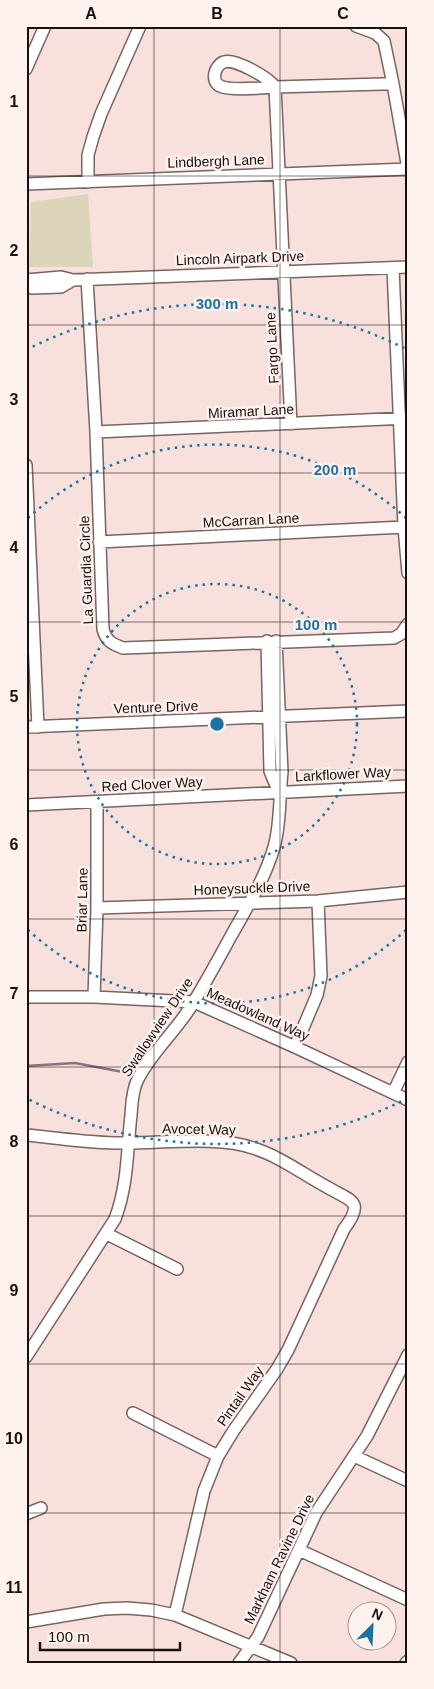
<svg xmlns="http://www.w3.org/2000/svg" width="434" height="1689" viewBox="0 0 434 1689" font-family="Helvetica,sans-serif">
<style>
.green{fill:#ddd5ba}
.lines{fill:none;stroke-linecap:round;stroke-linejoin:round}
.stream{stroke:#897183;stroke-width:2.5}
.minor-casing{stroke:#786460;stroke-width:14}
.minor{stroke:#fff;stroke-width:11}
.grid{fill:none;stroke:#18100f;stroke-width:1;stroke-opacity:0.55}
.ring{fill:none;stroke:#1c73a2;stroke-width:2.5;stroke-dasharray:2.5 5}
.labels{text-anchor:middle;stroke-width:5;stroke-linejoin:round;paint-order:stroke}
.street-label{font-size:14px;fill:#18100f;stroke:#fff1ee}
.centre{fill:#1c73a2;stroke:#fff1ee;stroke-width:2.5}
.ring-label{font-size:15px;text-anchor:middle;font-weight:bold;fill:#1c73a2;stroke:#fff1ee;stroke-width:5;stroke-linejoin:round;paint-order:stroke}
.neatline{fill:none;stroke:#18100f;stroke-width:2}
.grid-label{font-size:16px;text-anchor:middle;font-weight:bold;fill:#18100f}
</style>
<rect width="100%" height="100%" fill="#f8e1dc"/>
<path class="green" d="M88,194l5,73h-64l2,-65z"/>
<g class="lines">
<path class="stream" d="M26,1066l49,-3 48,9"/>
<g class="minor-casing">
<path id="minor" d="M356,26l19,7 9,8 9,43 15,85
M26,69l19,-43
M275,87l16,337
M275,87c-6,-9 -40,-29 -51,-25 -9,3 -14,19 -4,24 10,5 43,2 55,1l107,-3h11
M88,182v-27l5,-18 8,-23 39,-88
M26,184l382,-15
M393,268l11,259 4,46
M87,279l9,153 7,197c3,12 9,15 20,19l271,-10 7,-4 7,-10
M26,280l35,-3 12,3 335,-13
M26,286l6,2 29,-1 12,-7
M96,432l312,-14
M26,465l12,262
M99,542l305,-15
M267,641l3,130 9,22
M26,727l382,-16
M26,805l382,-19
M97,908l221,-7 90,-9
M26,997h68l100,5 101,45 113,53
M94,997l3,-89v-106
M295,1047l22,-52 4,-19 -3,-75
M393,1093l15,-31
M26,1135c34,3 68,9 102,8 36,0 93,-7 125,5 26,8 50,26 74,39 23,14 39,13 17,42l-56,121 -11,19 -43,61 -16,26 -14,35 -29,124
M107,1234l70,35
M26,1357l89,-138c13,-34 12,-69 16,-104 1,-12 1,-23 6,-34 13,-27 37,-48 53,-73 15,-24 28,-48 41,-72 16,-29 34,-57 43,-89 7,-24 5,-50 8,-75l-6,-131
M133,1413l85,43
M354,1456l54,25
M26,1514l15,-6
M299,1550l109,50
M26,1622l78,-13 23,-1 24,2 24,5 116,48
M239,1663l19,-26 58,-124 51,-77 41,-81
M406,1663l2,-2"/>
</g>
<use href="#minor" class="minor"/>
</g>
<path class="grid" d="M154,26v1637M280,26v1637M26,176h382M26,325h382M26,473h382M26,622h382M26,770h382M26,919h382M26,1067h382M26,1216h382M26,1364h382M26,1513h382"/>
<g class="ring">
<circle cx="217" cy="724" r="140"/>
<path d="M406 930A280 280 0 0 1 28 930M28 518A280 280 0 0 1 406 518"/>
<path d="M408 1098A420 420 0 0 1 26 1098M26 350A420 420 0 0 1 408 350"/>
</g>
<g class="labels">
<g class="street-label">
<text transform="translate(216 161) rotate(-2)" y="5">Lindbergh Lane</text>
<text transform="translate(240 258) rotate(-2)" y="5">Lincoln Airpark Drive</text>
<text transform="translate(272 348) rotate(-93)" y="5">Fargo Lane</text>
<text transform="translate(251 411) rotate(-3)" y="5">Miramar Lane</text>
<text transform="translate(251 520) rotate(-3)" y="5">McCarran Lane</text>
<text transform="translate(86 570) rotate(-92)" y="5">La Guardia Circle</text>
<text transform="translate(156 707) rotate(-2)" y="5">Venture Drive</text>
<text transform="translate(343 774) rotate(-3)" y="5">Larkflower Way</text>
<text transform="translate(152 784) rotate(-3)" y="5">Red Clover Way</text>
<text transform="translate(252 888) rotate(-2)" y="5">Honeysuckle Drive</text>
<text transform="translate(82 900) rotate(-89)" y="5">Briar Lane</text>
<text transform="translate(258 1014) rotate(24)" y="5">Meadowland Way</text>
<text transform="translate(157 1027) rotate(-56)" y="5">Swallowview Drive</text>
<text transform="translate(199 1129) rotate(1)" y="5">Avocet Way</text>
<text transform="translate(240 1396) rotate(-55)" y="5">Pintail Way</text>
<text transform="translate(279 1559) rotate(-64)" y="5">Markham Ravine Drive</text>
</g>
</g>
<circle cx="217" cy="724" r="8" class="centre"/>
<g class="ring-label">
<text x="217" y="309">300 m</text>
<text x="335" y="475">200 m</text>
<text x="316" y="630">100 m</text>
</g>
<rect width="434" height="1689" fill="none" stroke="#fff1ee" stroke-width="55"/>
<g transform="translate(372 1626) rotate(24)"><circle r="24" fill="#fff1ee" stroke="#a39795"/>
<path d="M0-4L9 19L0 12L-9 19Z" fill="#1c73a2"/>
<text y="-8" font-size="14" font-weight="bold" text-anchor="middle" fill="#18100f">N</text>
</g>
<path d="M40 1642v8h140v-8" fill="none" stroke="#18100f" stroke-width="2.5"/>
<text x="48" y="1642" font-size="15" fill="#18100f" stroke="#fff1ee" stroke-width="4" paint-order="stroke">100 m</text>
<rect x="28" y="28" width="378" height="1634" class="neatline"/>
<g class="grid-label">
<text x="91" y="19">A</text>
<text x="217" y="19">B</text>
<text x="343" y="19">C</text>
<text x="14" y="107">1</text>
<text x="14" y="256">2</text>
<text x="14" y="405">3</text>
<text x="14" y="553">4</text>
<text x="14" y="702">5</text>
<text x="14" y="850">6</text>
<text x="14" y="999">7</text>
<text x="14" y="1147">8</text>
<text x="14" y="1296">9</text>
<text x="14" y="1444">10</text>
<text x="14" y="1593">11</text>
</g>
</svg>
